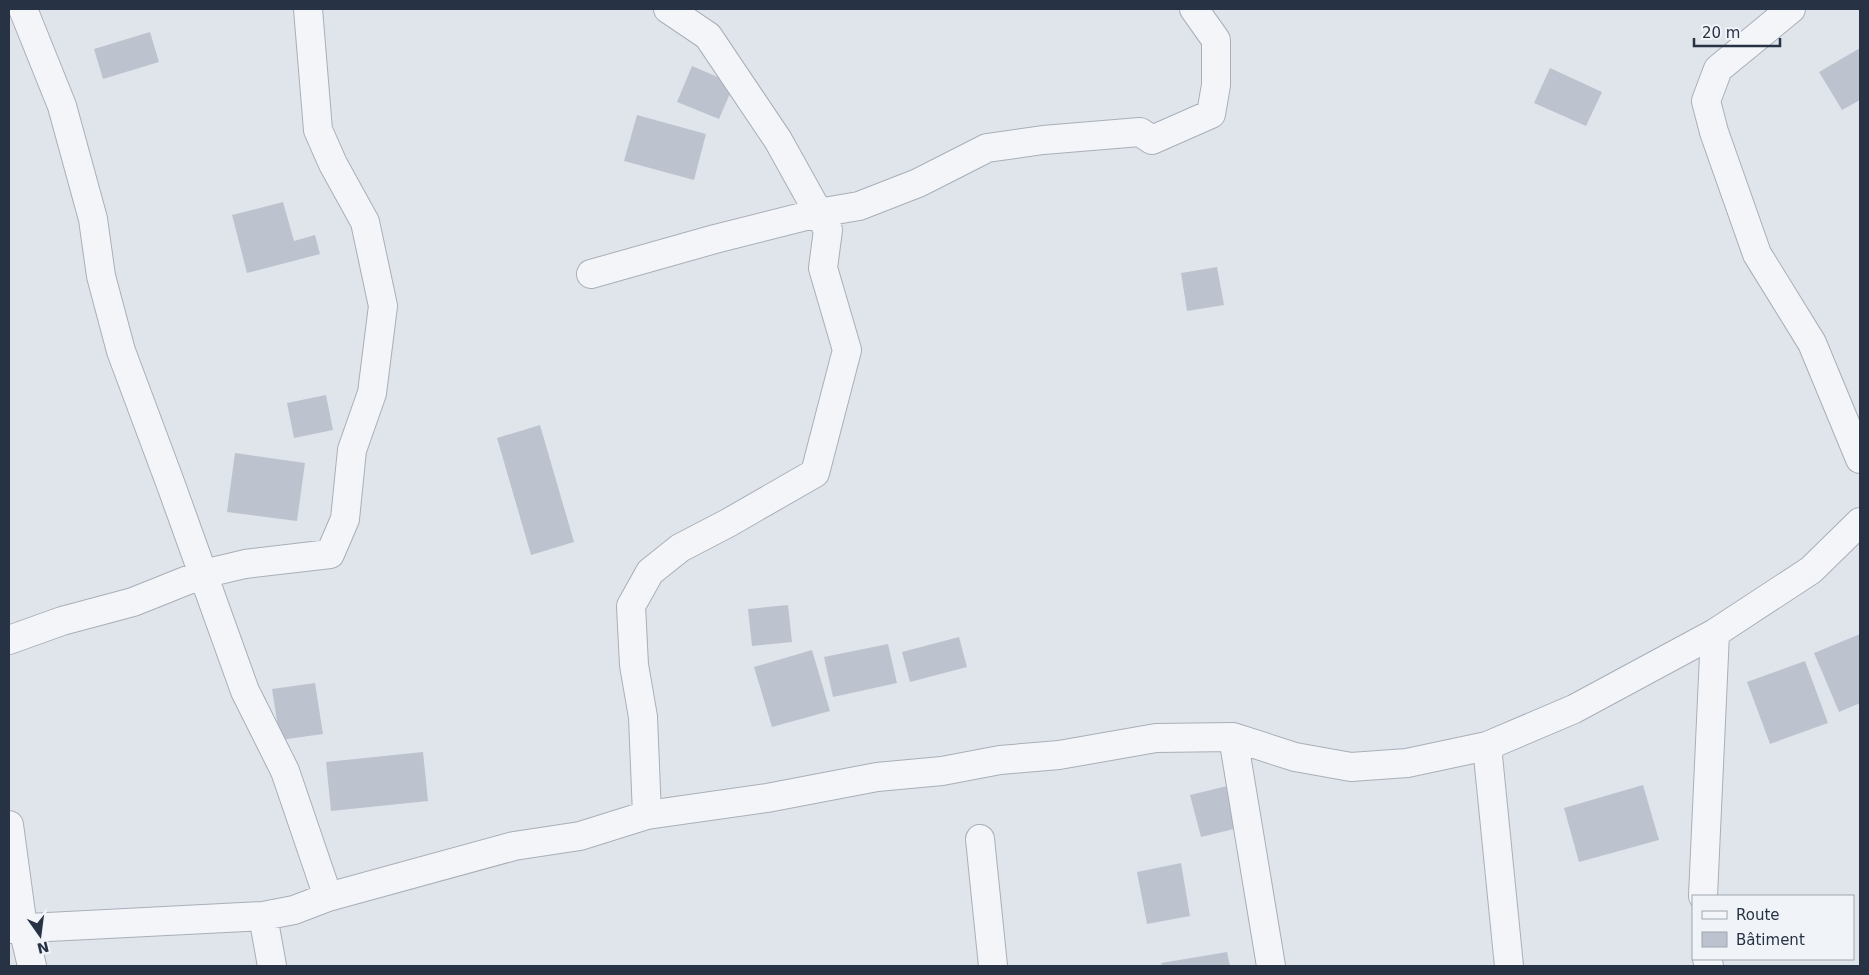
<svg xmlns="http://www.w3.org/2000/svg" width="1869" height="975" viewBox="0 0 1869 975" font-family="'DejaVu Sans',sans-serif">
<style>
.building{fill:#bdc3ce}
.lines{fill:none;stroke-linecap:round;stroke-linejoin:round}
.minor-casing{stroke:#a8afb9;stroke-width:30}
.minor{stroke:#f4f5f9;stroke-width:28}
</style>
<rect width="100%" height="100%" fill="#e0e5eb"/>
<path class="building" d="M150,32l9,30 -56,17 -9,-30z
M1860,48v52l-18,10 -23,-38z
M692,66l42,18 -15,35 -42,-17z
M1550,68l52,24 -16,34 -52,-23z
M637,115l69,19 -12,46 -70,-19z
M283,202l11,39 21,-6 5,19 -73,19 -15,-58z
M1217,267l7,38 -37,6 -6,-38z
M326,395l7,35 -39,8 -7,-35z
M540,425l34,117 -43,13 -34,-117z
M235,453l70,10 -8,58 -70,-9z
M788,605l4,37 -40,4 -4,-37z
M1860,634v69l-21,9 -25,-59z
M959,637l8,30 -57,15 -8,-30z
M888,644l9,39 -64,14 -9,-40z
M812,650l18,61 -58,16 -18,-60z
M1805,661l23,62 -58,21 -23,-62z
M315,683l8,51 -43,6 -8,-51z
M423,752l5,49 -97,10 -5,-49z
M1643,785l16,55 -80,22 -15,-54z
M1227,786l11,42 -37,9 -11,-42z
M1181,863l9,53 -43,8 -10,-52z
M1227,952l3,14h-68l-1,-3z"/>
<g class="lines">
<g class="minor-casing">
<path id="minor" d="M23,9l39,97 31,113 8,57 20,75 50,134 74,206 40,80 43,126
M1791,9l-73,60 -12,32 8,31 43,122 55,89 48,116
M591,274l124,-35 103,-26 41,-7 59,-23 69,-35 56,-8 97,-8 12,8 59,-26 5,-29v-45l-22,-31
M9,640l53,-19 71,-19 70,-28 42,-10 85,-10 15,-35 7,-69 20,-57 11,-87 -18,-84 -32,-58 -15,-34 -10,-121
M1233,737l38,229
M1487,746l22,220
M647,815l-4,-98 -9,-52 -3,-59 19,-34 30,-24 48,-25 87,-50 32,-123 -24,-82 5,-38 -50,-90 -70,-104 -40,-27
M9,825l14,103 9,38
M980,839l13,127
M1703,896l12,-263
M263,916l9,50
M9,929l254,-13 31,-6 34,-13 186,-51 66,-10 67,-21 120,-17 110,-21 65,-6 58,-11 59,-5 97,-17 77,-1 62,20 56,10 56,-4 80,-17 87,-37 141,-76 96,-63 49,-48
M1707,959l2,7"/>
</g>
<use href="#minor" class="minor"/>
</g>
<rect width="1869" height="975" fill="none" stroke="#273244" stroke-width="20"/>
<rect x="1692" y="895" width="162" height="65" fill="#f0f4f8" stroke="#a0a6b0"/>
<rect x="1702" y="911" width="25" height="8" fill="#f4f5f9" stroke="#a0a6b0"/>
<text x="1736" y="920" font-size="15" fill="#273244">Route</text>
<rect x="1702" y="932" width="25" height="15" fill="#bdc3ce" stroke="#a0a6b0"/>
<text x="1736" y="945" font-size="15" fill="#273244">Bâtiment</text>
<g transform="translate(40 935) rotate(166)" stroke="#f0f4f8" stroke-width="4" paint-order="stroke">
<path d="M0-4L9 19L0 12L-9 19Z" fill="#273244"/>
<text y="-8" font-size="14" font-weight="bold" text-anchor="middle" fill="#273244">N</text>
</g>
<path d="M1694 38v8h86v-8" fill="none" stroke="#273244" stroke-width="2.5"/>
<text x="1702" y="38" font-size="15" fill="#273244" stroke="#f0f4f8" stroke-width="4" paint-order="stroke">20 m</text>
</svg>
